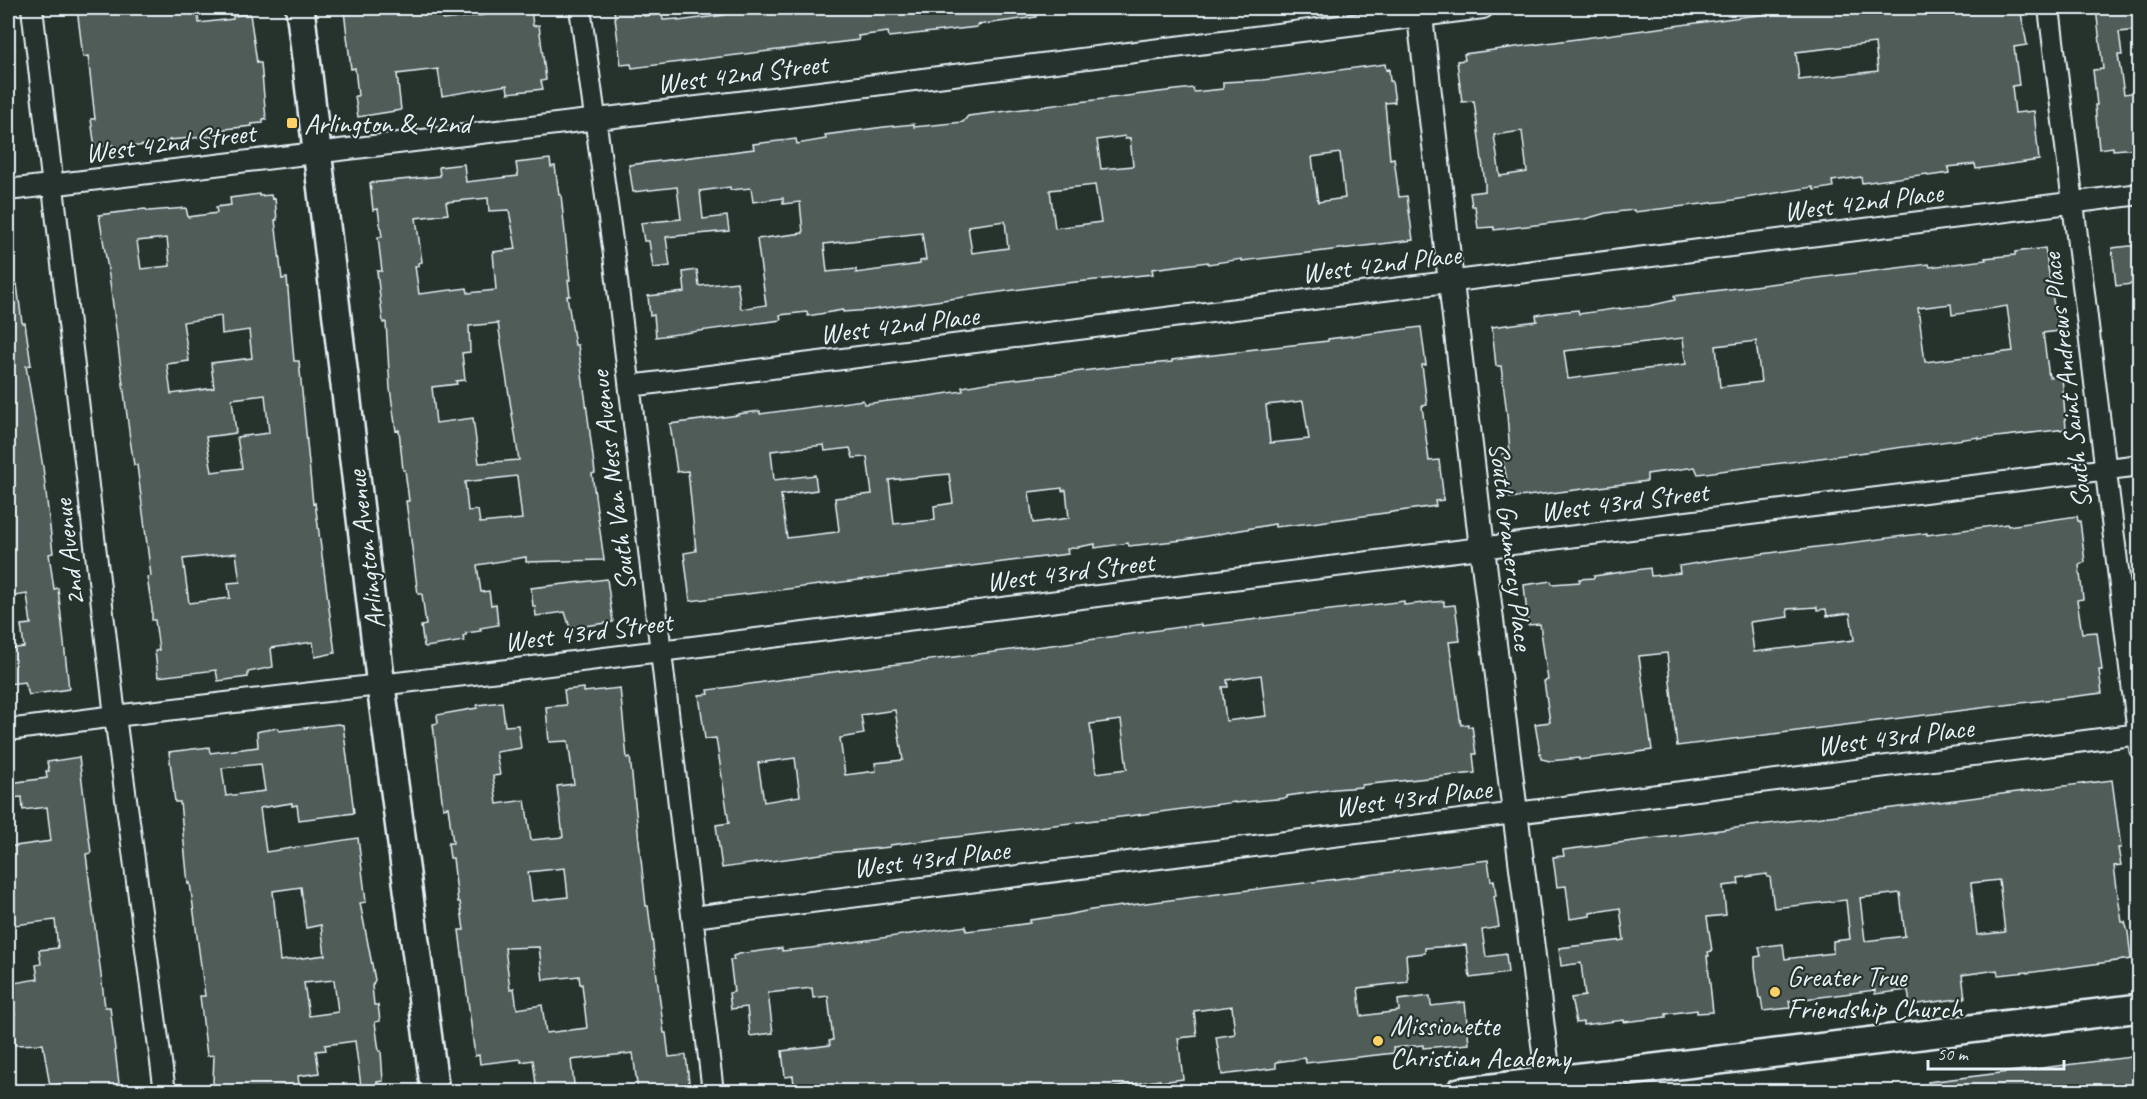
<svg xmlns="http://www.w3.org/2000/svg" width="2147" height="1099" viewBox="0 0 2147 1099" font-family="Caveat,sans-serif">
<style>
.building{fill:#505c59;stroke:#e8f1f8;stroke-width:1.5;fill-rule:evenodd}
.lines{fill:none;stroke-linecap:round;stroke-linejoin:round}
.minor-casing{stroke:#e8f1f8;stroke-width:24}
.tertiary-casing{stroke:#e8f1f8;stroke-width:28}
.secondary-casing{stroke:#e8f1f8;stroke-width:32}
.minor{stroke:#26332d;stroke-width:20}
.tertiary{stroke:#26332d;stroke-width:24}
.secondary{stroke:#26332d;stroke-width:27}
.poi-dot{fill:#ffd166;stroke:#26332d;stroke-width:2}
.labels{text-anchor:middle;stroke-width:4.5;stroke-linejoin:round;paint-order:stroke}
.street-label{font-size:28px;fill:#e8f1f8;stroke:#26332d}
.poi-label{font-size:28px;fill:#e8f1f8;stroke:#26332d;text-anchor:start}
</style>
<rect width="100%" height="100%" fill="#26332d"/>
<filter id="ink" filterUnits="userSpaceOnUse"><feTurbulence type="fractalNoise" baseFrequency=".0167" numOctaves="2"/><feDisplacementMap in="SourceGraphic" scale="12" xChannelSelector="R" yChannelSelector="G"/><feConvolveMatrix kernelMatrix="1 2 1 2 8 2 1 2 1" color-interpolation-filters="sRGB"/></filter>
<g filter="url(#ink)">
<path class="building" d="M77,8h48l3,5 69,-5 2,15 34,-4v-3l17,-2 7,49h4l5,56h-3v4l-12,1 1,2 -36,4v6l-47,4v2l-55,7 -1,-4 -18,3 -4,-29h4l-7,-63 -5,1z
M370,8h72l1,12 41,-5 -1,-7h48l2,18 6,-1 7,55 -5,1 2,8 -35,4 -1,-8 -65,11 -4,-27 -41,5 4,36 -43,7 -3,-21h3l-3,-28 -4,1 -7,-58z
M619,8h24l1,8 18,-2 1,6 15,-1v2l46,-6 -1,-7h313v9l-59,8v2l-88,10 -1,-5 -30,4 1,4 -227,28 -1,-4 -10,1 -7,-55z
M1825,8h195l7,37 -13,2 5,38 -7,1 3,27 19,-2 5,49 -63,9 -1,-5 -27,3 1,6 -21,3 -1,-2 -65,9 -1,-6 -29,4 1,6 -19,3 -1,-3 -86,14 -92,11 -1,-2 -28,3 -21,6 -91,11v-3l-16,1 -3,-22h-3l-2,-13 15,-2v-8l-11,-82 -12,1 -5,-41 8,-1 -1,-6 277,-37zM1875,43l3,28 -79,9 -3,-28zM1522,131l5,41 -27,4 -6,-41z
M2096,8h40l3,22 -20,2 3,23h-4l6,39 15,-2v56l-26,2v-3l-14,2 -4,-44h2l-4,-35 10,-1z
M1385,64l1,6 3,-1 1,12h2l3,21 -10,1 5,56 4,-1 5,39 8,-1 6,44 -171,21v-2l-34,5v-2l-56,7 1,5 -96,10 -186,26 -28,2v-2l-35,6 -1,-4 -27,3 1,5 -125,17 -2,-22 -4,1 -2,-20 37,-4 -2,-20 14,-2 2,16 38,-4 4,27 25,-4 -9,-66 46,-6 -3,-31 -17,2v-6l-30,4 -2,-14 -21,2v-3l-30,4 3,28 24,-3 2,15 -63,6 4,29 -17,2 -4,-27h-5l-3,-18 40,-4 -4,-32 -44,5 -4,-27 125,-16 -1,-5 43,-5 1,5 29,-5 -1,-4 59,-8 30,-3v3l49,-5 5,-6 199,-25 26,-3 1,4 29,-3v-7l40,-2zM1125,136v3l5,-1 3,28 -32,3 -4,-29zM1340,153l5,45 -27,4 -6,-45zM1095,185l6,37 -46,6 -5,-38zM1005,221l3,27 -36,5 -4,-27zM922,233l4,27 -6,1v3l-64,9v-4l-29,3 -3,-28z
M550,159l1,8 4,-1 4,29h2l9,85h-2l2,16h-3l8,49h3l10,73 7,55 -3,1 12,86 -78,2v-5l-49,8 4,27 8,-1 2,14 5,-1 2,21 -18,3 1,3 -15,2v2l-3,1 1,5 -38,6 -2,-1 -3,-20 5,-1 -4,-31h-4l-12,-93h3l-4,-31h-2l-4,-40 -3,1 -6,-43 -4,-66 -3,1 -2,-17 -4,-35h5l-4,-34h4l-4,-28 -5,1 -3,-27 70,-7 -1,-9 25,-3 2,18 52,-6 -2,-13zM488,198l1,13 20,-1 7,39 -23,3 3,38 -28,3 -1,-5 -48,6 -4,-28h3v-3l4,-1 -6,-44 32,-4 -2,-12zM498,323l21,137 -40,3 -6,-45 -37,5 -4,-36 25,-3 -1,-3 9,-1 -3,-27 8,-1 -1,-26zM517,476l5,43 -42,4 -2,-13 -10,1 -3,-29z
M259,194v2l12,-1 1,4 3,-1 2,22h-2l7,59 5,-1 7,83h5l14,143 2,-1 20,150 -20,4 -2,-15 -42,6 2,19 -25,5v5l-30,4 -2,-11 -58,7 -3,-26 4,-1 -4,-30h-3v-11l-5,-32 4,-1 -14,-111h-3l-4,-26 -20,-157 -11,-67 46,-6 4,2 37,-3 2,9 29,-4 -1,-6 15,-2 -1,-7zM167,238l3,28 -29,3 -4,-28zM221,316l1,18 27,-4 3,28 -41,5 3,25 -43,6 -4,-30 22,-3 -6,-39zM265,395l4,38 -32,4 5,31 -30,4 -6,-35 30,-4 -4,-34zM236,553l4,29 -12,1 2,15 -41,5 -6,-44z
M2139,245v38l-23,3 -4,-38z
M2045,248l10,65h2l2,18 -16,2 6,44 13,-1 4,53 -87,10v-2l-281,37 -3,-7 -48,7v7l-137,17 -8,-44 8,-1 -3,-39 -6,-48h-5l-4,-39 45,-6 -1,-6 12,-2 30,-3 1,4 41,-6v1l29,-3 26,-6 -1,-4 255,-32 1,3 56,-7 -1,-2 30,-3v-3zM1951,304l1,11 55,-9 6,45 -88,11 -7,-54zM1683,338l3,26 -118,15 -4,-28zM1756,341l5,41 -41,5 -4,-41z
M17,284l5,39h3l6,42 -5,1 17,101 10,86 -4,1 5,35 4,-1 11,101 -40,6 -4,-13 -17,2v-35l16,-2 -3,-22 10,-1 -4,-30 -19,3v-312z
M1421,327l5,38h-4l5,40 -5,1 7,55 10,-1 5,40 -9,1 1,5 -124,17 -37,4v-3l-91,16 -55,6 -1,-3 -33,5v-4l-28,5 1,5 -378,47 -6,-48 12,-2 -8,-80 -11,1 -7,-48 68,-9v-1l22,-3v3l103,-14 1,4 65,-8 34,-5 -1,-4 30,-5 131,-16 49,-4v-2l75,-9v-1l81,-9v-2zM1303,401l6,38 -39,4 -4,-38zM824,445l1,6 25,-3 3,10 14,-1 5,37 -37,4 4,32 -2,2 -50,6 -6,-43 36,-5 -2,-15 -41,5 -3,-29zM949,474l4,29 -19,3 1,14 -41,4 -5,-44zM1062,488v3l4,-1 3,28 -36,5 -4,-31z
M2077,516l1,5h2l5,41 -6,3 4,34 -6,1 5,33 15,-1 5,38h-3l3,23 -425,53 -10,-93 -28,3 13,94 -73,10v-2l-29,3 -9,-2 -6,-35 15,-2 -6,-41 4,-1 -8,-56 -12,1 -4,-40 27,-4 1,3 28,-2 -1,-3 15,-1v-2l56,-8 1,8 29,-3 -1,-7 36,-6 212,-27v2l80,-11 1,2zM1817,607v3l9,-1 1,7 23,-3 4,27 -100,12 -4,-30 38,-5 -1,-8z
M607,579l6,43 -43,6 -5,-16 -29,4 -1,-10h-2l-2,-18z
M1404,601v4l40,-4v5l11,-1 5,36 -11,1 12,83 7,-1v3l4,-1 4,28h-3l2,19 -113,12v2l-27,2 -48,7v2l-52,5v-1l-90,12 -255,31v2l-62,6 -106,15 -6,-43 13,-2 -13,-85 -11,1 -6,-44 10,-1 -1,-4 125,-18 227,-28 141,-20v2zM1261,675l5,41 -40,5 -4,-34h6l-1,-7zM895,710l8,50 -28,3 1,8 -31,4 -5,-37 24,-4 -3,-19zM1121,720l6,49 -31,4 -6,-49zM795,758l5,38 -36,6 -6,-39z
M584,688v4l36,-4 7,70 3,-1 16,149h2l16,127h2l3,24 17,-2 4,37h-52l-5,-39 -62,7 4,32h-38l-4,-32 -12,2v-3l-41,5 -1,-9 -4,1 -16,-126h5l-4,-28h-2l-5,-44h-3l-2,-15h5l-4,-29 -1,-7 -5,1 -10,-84 5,-1 -1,-8 40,-7v-3l25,-3 3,24 13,-1 3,23 -25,4 4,23 -7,1 4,28 28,-4 6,40 32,-3 -6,-51 17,-2 -6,-43 -19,1 -3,-35 20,-2 -2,-15zM565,868l3,29 -36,4 -4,-29zM539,947l4,33 36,-4 1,8h2l5,44 -41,5 -4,-28 -25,4 -3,-21 -4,1 -5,-41z
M338,724l5,1 11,88 -55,7 -2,-15 -5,1v-3l-32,5 6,44 92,-14 8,64 -6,1 15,77 -3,6 2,19h4l2,16 -5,1 4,29h2l2,30 -6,1v3l-16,1 -6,-45 -30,4 1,5 -10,1 3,22 -21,3 2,16h-18l-1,-5 -35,5h-30l-3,-10 1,-27 -7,1 -7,-60h5l-15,-113 -2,1 -8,-82h-5l-6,-50 40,-5 1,6 48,-6 -1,-15 3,-1 18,-3 1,3zM261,764l4,27 -39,5 -4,-28zM301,887l5,41 15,-3 4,30 -45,6 -7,-70zM334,980l4,32 -29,4 -5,-33z
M79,757l12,96 -5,1 9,73 10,80h5l10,85h-59l-1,-8 -10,2 -7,-42 -28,1 -1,-13 -6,1v-18l7,-1 -7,-30 30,-5 -2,-14 5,-1 -2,-14 19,-2 -3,-28 -41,5 -6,-43v-35l43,-6 -4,-34 -24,3 -1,-13 -10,1 -2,-15 37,-5 -1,-7h3l-2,-9z
M2112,780l9,68h-3l3,17 -7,1 5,37 3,19h3l3,10 3,27 -104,14v-1l-29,3 -1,-5 -35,5 3,23 -15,2 -40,5 -2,-15 -33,4v-4l-86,11 1,7 -27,3 -2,-13h-2l-4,-32v-9l6,-1 -2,-9 24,-3 2,15 48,-6v-12l17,-2 -4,-39 -72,8 -4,-31h-3v-3l-29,4 1,6 -16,2 3,29 -19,2 5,34 -4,1 1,4h-2l6,56 -16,1v-3l-31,4v3l-42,5v-2l-41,5v-3l-7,1 -5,-25 14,-2 -4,-33 -20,3 -2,-18 65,-8 -4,-32 -30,5v3l-20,3 -4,-33 -9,1 -4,-30 11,-1 -1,-6zM1999,880l6,52 -28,3 -6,-52zM1900,893l5,43 -40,5 -5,-43z
M1488,860l3,21 3,-1 2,16h-2l5,31 -17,3 4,27 20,-3 2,19 -38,5 -4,-33 -41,3v5l-19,2 2,27 -50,6 3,28 38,-5 -1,-11 32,-4 1,10 34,-4 4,42 -46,4v-3l-30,3 1,5 -88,10 -1,-5 -29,4v6l-54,7 -6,-38 19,-3 -3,-28 -38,5 3,25 -19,2 5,41 -23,3v-2l-74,12h-291l-2,-16 -8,1 -3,-26 48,-6 -1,-4 4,-1 -5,-44 -15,2 -1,-10 -44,5 5,40 -23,3 -3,-29 -16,2 -2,-16 5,-1 -4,-32h4l-1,-4 6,-2 43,-6v3l29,-3 155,-22v5l28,-3 36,-5v-3l37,-5 24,-5z
M2139,1056v36h-210l-1,-10z"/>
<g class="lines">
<g class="minor-casing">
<path id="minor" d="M32,8l83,708 50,376
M580,8l34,247 99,837
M2049,8l91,741
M8,190l772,-93 703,-89
M630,386l1510,-192
M8,730l107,-14 418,-49 1607,-202
M693,917l1447,-183"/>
</g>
<g class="tertiary-casing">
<path id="tertiary" d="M1419,8l63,540 68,544"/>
</g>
<g class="secondary-casing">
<path id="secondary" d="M300,8l81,678 54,406
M1460,1092l680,-84"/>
</g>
<use href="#minor" class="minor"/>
<use href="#tertiary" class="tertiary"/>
<use href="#secondary" class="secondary"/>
</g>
</g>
<g class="poi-dot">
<rect x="286" y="117" width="12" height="12" rx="3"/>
<circle cx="1775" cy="992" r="6"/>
<circle cx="1378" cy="1041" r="6"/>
</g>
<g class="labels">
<g class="street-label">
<text transform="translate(742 73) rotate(-7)" y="10">West 42nd Street</text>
<text transform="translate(170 142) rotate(-7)" y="10">West 42nd Street</text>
<text transform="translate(1863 201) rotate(-7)" y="10">West 42nd Place</text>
<text transform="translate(1381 263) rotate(-7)" y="10">West 42nd Place</text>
<text transform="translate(899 324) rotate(-7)" y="10">West 42nd Place</text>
<text transform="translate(2066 381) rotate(-97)" y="10">South Saint Andrews Place</text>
<text transform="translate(612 481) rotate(-97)" y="10">South Van Ness Avenue</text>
<text transform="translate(1624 501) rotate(-7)" y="10">West 43rd Street</text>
<text transform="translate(1512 546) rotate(83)" y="10">South Gramercy Place</text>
<text transform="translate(365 550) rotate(-97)" y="10">Arlington Avenue</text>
<text transform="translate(68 553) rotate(-97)" y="10">2nd Avenue</text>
<text transform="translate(1070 571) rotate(-7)" y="10">West 43rd Street</text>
<text transform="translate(588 631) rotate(-7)" y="10">West 43rd Street</text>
<text transform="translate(1895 736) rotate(-7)" y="10">West 43rd Place</text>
<text transform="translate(1413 797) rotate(-7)" y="10">West 43rd Place</text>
<text transform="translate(931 858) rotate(-7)" y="10">West 43rd Place</text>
</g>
<g class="poi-label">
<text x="304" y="133">Arlington &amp; 42nd</text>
<text x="1787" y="986">Greater True<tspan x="1787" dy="32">Friendship Church</tspan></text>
<text x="1390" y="1035">Missionette<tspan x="1390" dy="32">Christian Academy</tspan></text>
</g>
</g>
<rect width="2147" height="1099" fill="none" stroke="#26332d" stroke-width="30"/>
<rect x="15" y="15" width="2117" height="1069" fill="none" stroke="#e8f1f8" stroke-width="2" filter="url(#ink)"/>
<path d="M1928 1060v9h136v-9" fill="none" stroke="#e8f1f8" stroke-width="3"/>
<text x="1937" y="1060" font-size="18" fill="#e8f1f8" stroke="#26332d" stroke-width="4.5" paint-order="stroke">50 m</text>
</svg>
